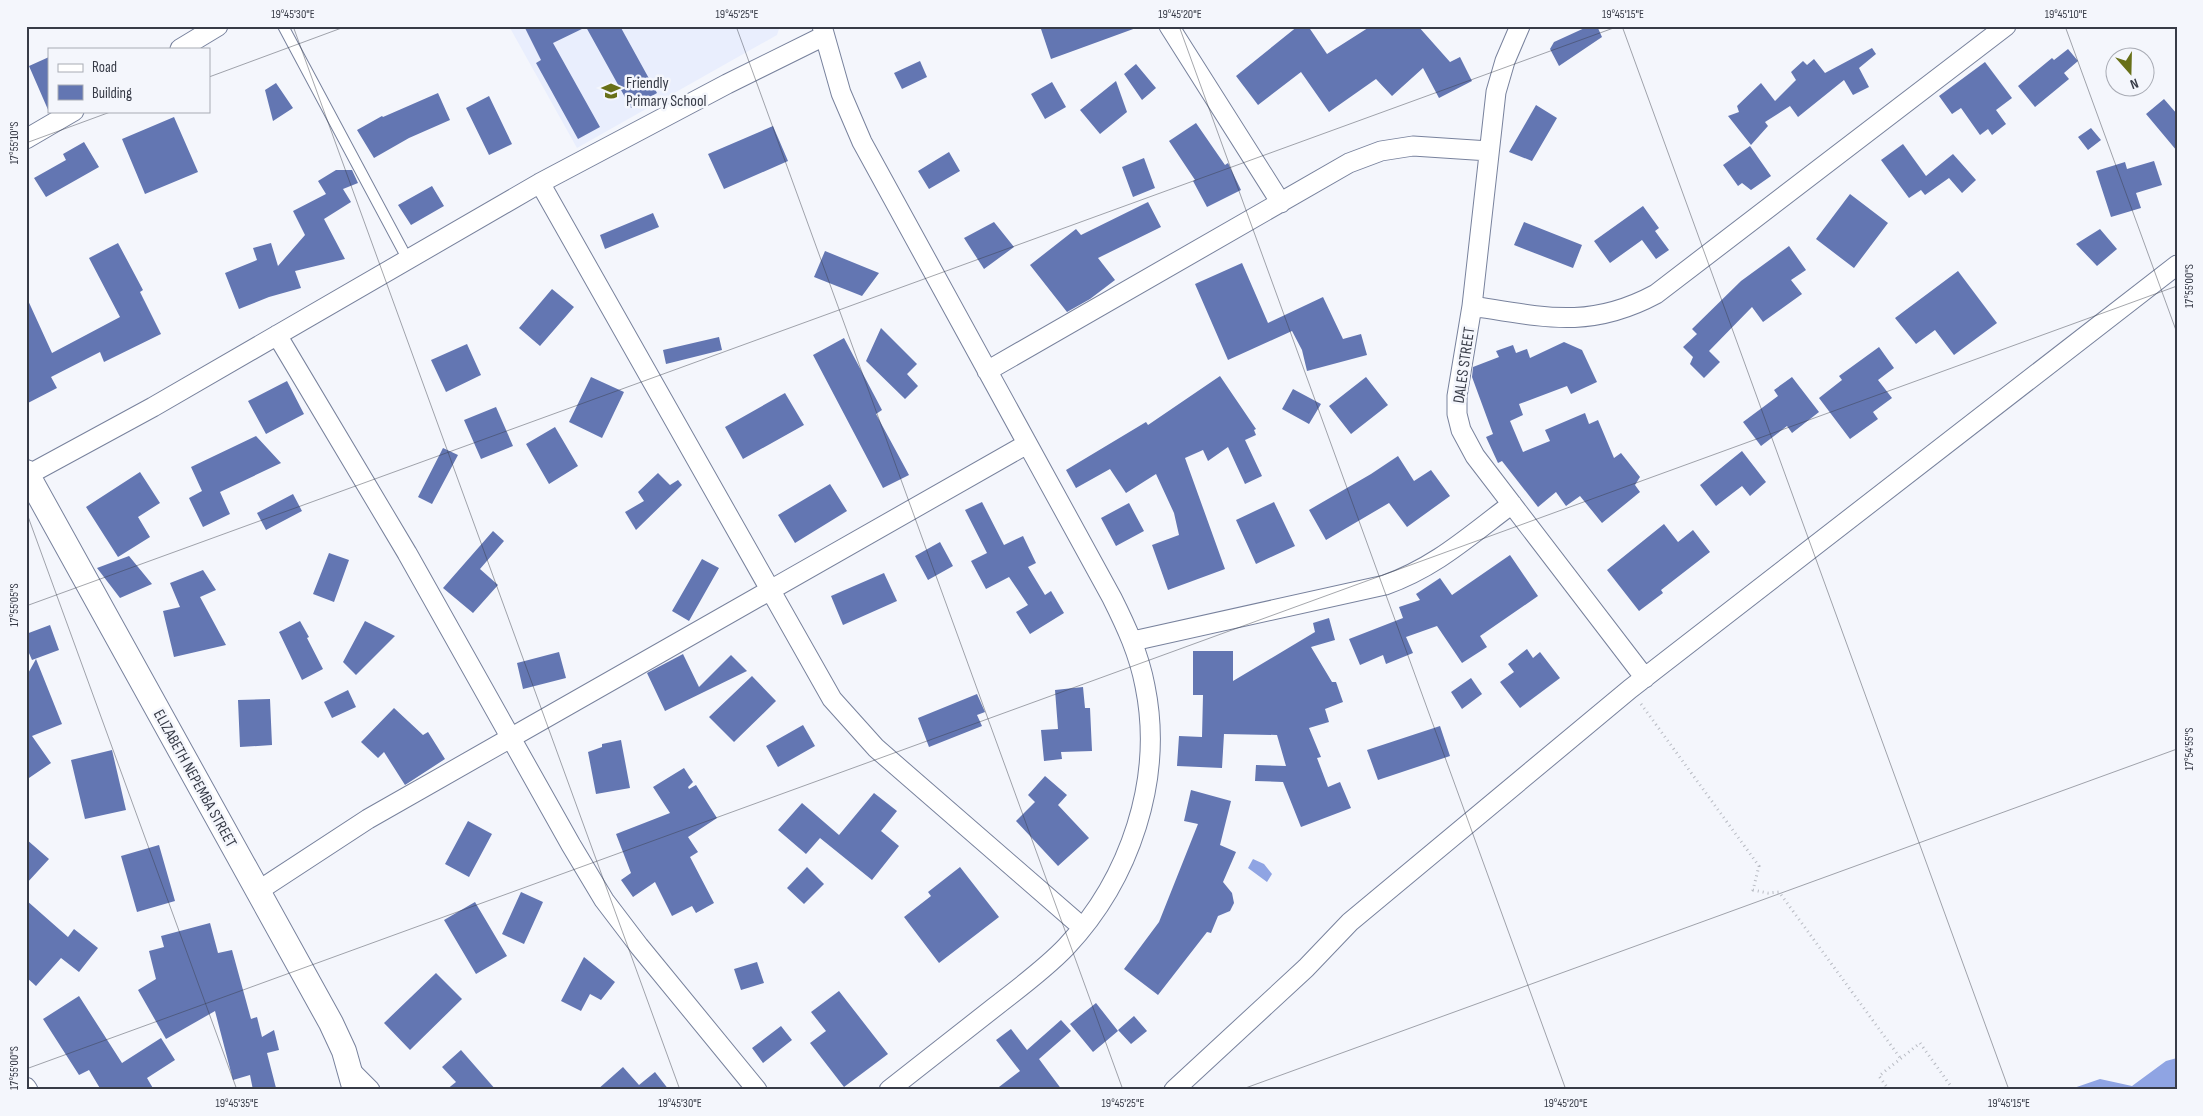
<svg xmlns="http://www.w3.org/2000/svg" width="2203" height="1116" viewBox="0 0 2203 1116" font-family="'Sofia Sans Condensed',sans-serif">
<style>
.built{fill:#e9eefd}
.water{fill:#8fa4e3}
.building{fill:#6376b2}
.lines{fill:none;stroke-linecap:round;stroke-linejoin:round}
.service-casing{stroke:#78829d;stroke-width:12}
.minor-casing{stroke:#78829d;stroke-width:21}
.tertiary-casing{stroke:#78829d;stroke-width:26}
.path{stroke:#b8bbc3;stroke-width:3;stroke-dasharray:1 4;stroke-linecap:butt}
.service{stroke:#fff;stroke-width:10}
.minor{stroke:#fff;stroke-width:19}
.tertiary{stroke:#fff;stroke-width:24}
.ticks{fill:none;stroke:#373b47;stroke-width:1;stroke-opacity:0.45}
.labels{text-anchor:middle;stroke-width:5;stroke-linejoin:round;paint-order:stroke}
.poi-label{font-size:16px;fill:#373b47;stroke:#f4f6fc;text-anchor:start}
.street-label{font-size:16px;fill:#373b47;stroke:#f4f6fc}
.neatline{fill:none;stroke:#373b47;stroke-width:2}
.ticks-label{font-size:12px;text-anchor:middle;fill:#373b47}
</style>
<rect width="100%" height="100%" fill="#f4f6fc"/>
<path class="built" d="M514,26h266l-3,9 -200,113 -67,-120z"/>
<path class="water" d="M1253,859l11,5 8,10 -5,8 -19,-14z
M2177,1058v32h-109l32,-11 32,7 34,-25z"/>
<path class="building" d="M524,26h96l37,67 -26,15 -45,-81 -33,16 47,84 -22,12 -42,-76 5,-3z
M1040,26h96v2l-85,31z
M1298,26h10l19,28 44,-28h47l32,36 10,-5 12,24 -33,17 -16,-30 -31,28 -16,-17 -47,33 -28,-40 -43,33 -22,-29z
M1589,26h8l5,11 -43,29 -9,-17 4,-7z
M1872,48l4,6 -17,14 10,19 -16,8 -9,-15 -46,37 -8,-11 -25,16 3,4 -17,19 -23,-29 11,-4 -2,-6 24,-23 14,18 21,-21 -5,-8 12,-11 4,4 7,-6 11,14z
M2068,49l10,12 -14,12 5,6 -34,28 -17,-21 34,-28 2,2z
M49,57v55l-20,-46z
M920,61l7,16 -25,12 -8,-16z
M1985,62l27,36 -16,12 10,14 -14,11 -4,-6 -8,6 -19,-27 -9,6 -13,-18z
M1136,64l20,24 -14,12 -18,-26z
M1116,81l11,31 -27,22 -20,-24z
M1052,82l14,25 -21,12 -14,-25z
M276,83l17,25 -20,13 -8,-31z
M438,93l12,27 -41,18 -35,20 -17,-28 25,-14 1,1z
M489,96l23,48 -23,11 -23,-47z
M2164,99l13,15v37l-31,-37z
M1536,105l21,13 -25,43 -23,-9z
M174,117l24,55 -53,22 -23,-55z
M1196,123l29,42 3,-2 13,27 -34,17 -14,-26 2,-1 -26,-39z
M773,126l15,35 -64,28 -16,-35z
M2091,128l10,12 -13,10 -10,-13z
M84,142l15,25 -53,30 -12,-19 32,-18 -3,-6z
M1903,144l23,32 27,-22 23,26 -14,13 -13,-15 -24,17 -4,-5 -12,8 -28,-38z
M1750,146l21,30 -20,14 -9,-7 -4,3 -15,-21z
M949,152l11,19 -31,18 -11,-18z
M1144,158l11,30 -22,9 -11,-30z
M2154,161l8,24 -26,8 5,15 -30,9 -15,-46 29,-9 2,7z
M336,170h16l6,13 -15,6 8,13 -27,17 21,40 -50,12 6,17 -32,9 -30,12 -14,-36 32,-13 -4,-12 18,-5 7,23 27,-31 -12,-24 33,-17 -8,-13z
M432,186l12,20 -33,19 -13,-20z
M1850,194l38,29 -34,45 -38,-29z
M1148,202l13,25 -63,31 17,22 -25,19 -23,13 -37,-47 46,-36 5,6z
M1643,206l16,22 -4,3 14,19 -13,9 -14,-19 -32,23 -16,-22z
M653,213l6,14 -54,22 -5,-14z
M994,222l20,25 -30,22 -20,-31z
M1524,222l58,23 -9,23 -59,-23z
M2100,229l17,20 -20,17 -21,-22z
M118,243l25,47 -3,2 21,42 -57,28 -4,-10 -49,25 6,11 -31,16v-108l26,57 68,-36 -31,-59z
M1789,246l17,24 -15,10 11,14 -39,28 -11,-15 -43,44 11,11 -16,16 -14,-14 3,-7 -10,-10 14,-13 -5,-5 49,-48z
M825,251l54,22 -17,23 -48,-19z
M1242,263l26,60 55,-26 20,42 18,-5 6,21 -60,16 -5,-21 -10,-19 -64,29 -33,-76z
M1958,271l39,52 -43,32 -19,-25 -19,14 -21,-26z
M552,289l22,18 -34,39 -21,-18z
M881,328l36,36 -10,10 11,12 -13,13 -39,-38z
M719,337l3,13 -56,14 -3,-14z
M844,338l38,72 -6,4 33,61 -26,13 -70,-133z
M1564,342l18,8 15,32 -26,12 -4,-8 -48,18 4,11 -13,6 13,31 27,-11 -5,-11 40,-17 4,11 9,-4 16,38 7,-5 19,24 -5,8 5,7 -38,31 -22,-27 -14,10 -10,-14 -18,15 -36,-46 -4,2 -12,-26 7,-3 -21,-57 1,-10 26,-10 -3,-6 17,-6 3,8 11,-4 3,9z
M467,344l14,31 -35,17 -15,-32z
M1879,347l15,21 -16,12 14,18 -19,14 5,7 -28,20 -31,-41 23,-18 -3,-4z
M1220,376l36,53 -2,1 2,5 -11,5 17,36 -17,8 -17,-37 -20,14 -5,-11 -18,8 40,111 -57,21 -16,-45 27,-10 -5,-22 -18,-39 -30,19 -16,-24 -34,19 -10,-18 80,-48 2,3z
M591,377l33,15 -22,46 -33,-16z
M1366,377l22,28 -37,29 -22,-28z
M1792,377l27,35 -27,21 -5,-7 -26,20 -18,-24 35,-26 -4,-6z
M287,381l17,33 -38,20 -18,-33z
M1293,389l28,15 -12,20 -27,-15z
M785,393l19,32 -61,34 -18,-32z
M496,407l17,39 -32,13 -17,-39z
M555,427l23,39 -29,18 -23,-40z
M256,436l25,27 -61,29 10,22 -27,13 -14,-29 13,-7 -11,-24z
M443,448l15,7 -26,49 -14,-7z
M1742,451l24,31 -16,14 -8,-10 -26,20 -16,-21z
M1398,456l16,25 17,-11 19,26 -43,31 -18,-24 -63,37 -17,-30 62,-36z
M140,472l20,31 -22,14 12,20 -32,20 -32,-50z
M658,473l12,12 8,-5 4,5 -46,45 -11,-18 19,-11 -6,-9z
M830,484l17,27 -52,32 -17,-28z
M293,494l9,17 -36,19 -9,-17z
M982,502l22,43 19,-9 13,27 -8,4 17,28 6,-4 13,22 -34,21 -14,-22 12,-7 -19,-28 -23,12 -15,-28 16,-8 -22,-43z
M1274,502l21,44 -39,18 -20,-44z
M1129,503l15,28 -28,15 -15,-28z
M1664,524l14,18 15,-12 17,22 -49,38 2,3 -24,18 -32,-41z
M493,531l11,10 -24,28 18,16 -25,28 -30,-25z
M940,542l13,24 -25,14 -13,-24z
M329,553l20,7 -15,42 -21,-8z
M1510,555l28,41 -58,40 7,11 -25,16 -25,-37 -31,11 7,16 -27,11 -3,-9 -23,10 -11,-26 54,-21 -4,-11 21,-7 -4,-6 24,-16 12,17z
M129,556l23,28 -32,14 -23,-30z
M702,559l17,9 -30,53 -17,-10z
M203,570l13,20 -16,7 26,48 -52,12 -11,-46 17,-4 -10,-24z
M884,573l13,28 -54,24 -12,-29z
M1329,618l6,22 -24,7 21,35h4l7,20 -18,7 4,13 -20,6 12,29 -4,1 11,29 12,-5 11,26 -50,19 -18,-45 -28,-1 1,-16 30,1 -9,-31 -53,-1 -2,34 -45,-2 2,-30 23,1 1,-42h-10v-44h40v30l82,-49 -2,-9z
M300,621l9,16 -2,1 16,31 -21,11 -23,-48z
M365,621l30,15 -39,39 -13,-13z
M50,625l9,25 -27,10 -6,-14v-12z
M1527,649l6,9 7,-6 20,26 -40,30 -20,-26 14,-10 -6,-8z
M559,652l7,26 -43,11 -6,-26z
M683,654l16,33 32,-32 16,16 -82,40 -18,-38z
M36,659l26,65 -30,12 19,27 -25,17v-103z
M752,676l24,25 -42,41 -25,-25z
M1471,678l11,16 -20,15 -11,-17z
M1083,687l2,21h5l2,43 -31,1 1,7 -18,2 -3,-31 17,-1 -3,-39z
M348,690l8,17 -24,11 -8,-16z
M977,694l8,18 -8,3 5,11 -53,21 -11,-29z
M270,699l2,46 -32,2 -2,-47z
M394,708l29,27 5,-3 17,27 -40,26 -21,-33 -6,6 -17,-16z
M803,725l12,21 -37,21 -12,-21z
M1440,726l10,30 -72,24 -11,-30z
M621,740l9,48 -34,6 -8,-42 14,-5v-3z
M112,750l14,60 -41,9 -14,-59z
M684,768l9,14 -5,5 1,2 7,-4 21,33 -29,19 10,15 -8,5 24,46 -18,10 -4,-7 -20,10 -17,-34 -22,15 -12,-17 10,-7 -15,-39 54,-21 -17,-26z
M1045,776l22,19 -9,10 31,33 -31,28 -42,-45 19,-19 -7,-7z
M1191,790l40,11 -11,44 16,7 -13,30 9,11 2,10 -4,8 -12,5 -7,17 -4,-1 -49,63 -34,-26 35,-47 39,-98 -14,-3z
M874,793l23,18 -16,20 18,15 -27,34 -52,-42 -14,16 -28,-24 24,-27 37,32z
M468,821l24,13 -23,43 -24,-13z
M26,839l23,20 -23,25z
M159,845l16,56 -38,11 -16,-56z
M807,867l17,17 -20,20 -17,-16z
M960,867l39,50 -60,46 -35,-46 27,-21 -3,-4z
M521,892l22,10 -19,42 -22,-10z
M26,900l42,37 6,-8 24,19 -19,24 -18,-14 -25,28 -10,-9z
M475,902l32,54 -31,18 -32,-54z
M210,923l8,30 14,-3 19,69 6,-2 5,20 12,-7 5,20 -12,3 9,35 -23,2 -3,-15 -17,5 -18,-69 -49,28 -28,-49 18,-11 -7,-28 15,-4 -3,-11z
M584,957l31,25 -14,18 -11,-6 -9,17 -20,-10z
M757,962l7,21 -23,7 -7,-21z
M436,973l26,26 -52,51 -26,-27z
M839,991l49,63 -44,33 -34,-44 16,-12 -15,-19z
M79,996l43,67 39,-25 14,22 -28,18 7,12h-53l-12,-20 -10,5 -36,-56z
M1096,1003l22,28 -25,21 -23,-28z
M1134,1016l13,15 -16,13 -13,-14z
M1061,1020l10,11 -32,28 23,31h-67l25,-19 -24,-31 15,-11 16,21z
M781,1026l11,14 -29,23 -11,-15z
M461,1050l35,40h-50l10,-8 -14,-15z
M623,1067l16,18 16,-13 14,18h-72z"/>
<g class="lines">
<g class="service-casing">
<path id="service" d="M283,26l125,234"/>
</g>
<g class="minor-casing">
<path id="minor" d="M822,26l19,67 21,49 250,456c14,28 27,56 33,88 19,93 -15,193 -79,261 -21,22 -46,40 -70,59 -36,28 -71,56 -107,84
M1169,26l112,177
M1520,26l-15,35 -9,31 -24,214 -15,90v18l4,16 14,26 170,222
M180,49l38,-23
M26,139l48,-28
M540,183l292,516 44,49 206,179
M1472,306c71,11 117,24 184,-12l350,-268
M277,335l130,218 164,292 33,55 35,46 118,144
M987,371l362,-208 32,-12 32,-5 76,5
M26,476l127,-69 387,-224 187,-99 97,-48
M1133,641l252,-56c51,-18 84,-49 127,-81
M258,891l110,-72 659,-375
M350,1070l20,20
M26,1087l2,3
M1174,1090l132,-122 44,-46 280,-233 547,-424"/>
</g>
<g class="tertiary-casing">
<path id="tertiary" d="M26,472l305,551 13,28 11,39"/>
</g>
<path class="path" d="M1641,704l118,162 -6,24 15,3 11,-1 122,167
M1889,1090l-10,-14 41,-33 30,42"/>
<use href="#service" class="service"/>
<use href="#minor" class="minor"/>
<use href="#tertiary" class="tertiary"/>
</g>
<path class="ticks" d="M293,26l387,1064M736,26l387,1064M1179,26l387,1064M1622,26l387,1064M2065,26l112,307M209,77l138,-51M26,143l87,-32M26,511l211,579M26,606l1593,-580M26,1069l2151,-783M1240,1090l937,-341"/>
<defs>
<g id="school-bare" transform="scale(1.5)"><path d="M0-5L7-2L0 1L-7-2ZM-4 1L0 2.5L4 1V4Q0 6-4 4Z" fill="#687018" stroke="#f4f6fc" stroke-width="2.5" paint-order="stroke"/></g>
</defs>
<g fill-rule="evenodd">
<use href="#school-bare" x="611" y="91"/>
</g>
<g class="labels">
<g class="poi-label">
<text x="626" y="88">Friendly<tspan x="626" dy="18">Primary School</tspan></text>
</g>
<g class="street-label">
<text transform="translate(1463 365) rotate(-82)" y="6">DALES STREET</text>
<text transform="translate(196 778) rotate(61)" y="6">ELIZABETH NEPEMBA STREET</text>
</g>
</g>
<rect width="2203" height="1116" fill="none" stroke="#f4f6fc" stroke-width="55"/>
<rect x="48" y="48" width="162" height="65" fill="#f4f6fc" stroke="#a8abb4"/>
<rect x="58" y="64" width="25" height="8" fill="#ffffff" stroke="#a8abb4"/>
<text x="92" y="72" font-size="15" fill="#373b47">Road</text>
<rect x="58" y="85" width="25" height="15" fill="#6376b2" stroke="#a8abb4"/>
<text x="92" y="98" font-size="15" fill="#373b47">Building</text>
<g transform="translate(2130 72) rotate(160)"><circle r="24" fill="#f4f6fc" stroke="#a8abb4"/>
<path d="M0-4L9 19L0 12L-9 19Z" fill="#687018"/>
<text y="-8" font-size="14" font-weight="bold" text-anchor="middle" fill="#373b47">N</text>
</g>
<rect x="28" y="28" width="2148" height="1060" class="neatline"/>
<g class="ticks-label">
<text x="293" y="18">19°45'30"E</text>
<text x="737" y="18">19°45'25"E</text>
<text x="1180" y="18">19°45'20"E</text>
<text x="1623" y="18">19°45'15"E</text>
<text x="2066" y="18">19°45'10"E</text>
<text transform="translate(14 143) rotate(-90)" y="4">17°55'10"S</text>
<text transform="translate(2189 286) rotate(-90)" y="4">17°55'00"S</text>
<text transform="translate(14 605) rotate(-90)" y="4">17°55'05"S</text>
<text transform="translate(2189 749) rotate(-90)" y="4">17°54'55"S</text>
<text transform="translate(14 1068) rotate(-90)" y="4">17°55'00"S</text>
<text x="237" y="1107">19°45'35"E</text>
<text x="680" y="1107">19°45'30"E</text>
<text x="1123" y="1107">19°45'25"E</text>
<text x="1566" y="1107">19°45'20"E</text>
<text x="2009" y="1107">19°45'15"E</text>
</g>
</svg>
